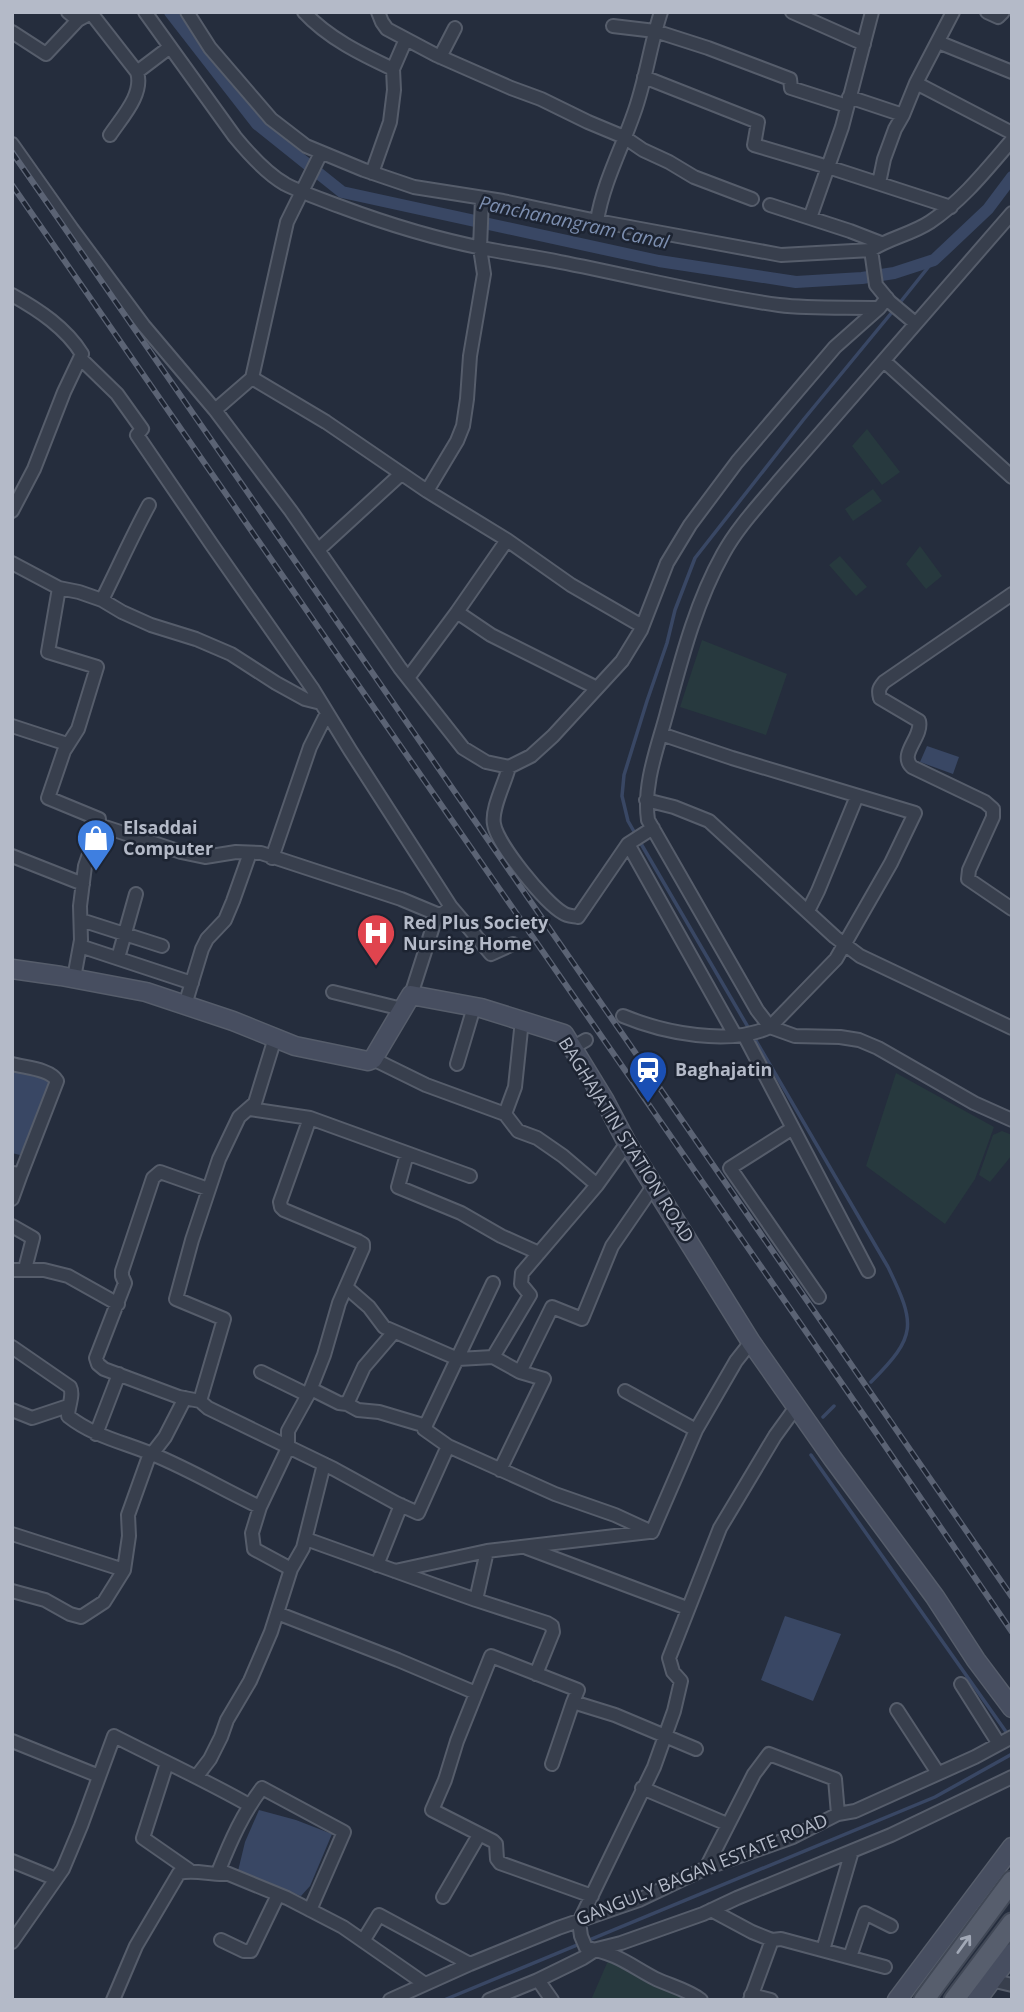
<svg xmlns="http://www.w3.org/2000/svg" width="1024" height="2012" viewBox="0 0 1024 2012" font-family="'Open Sans',sans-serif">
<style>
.green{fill:#27393e}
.water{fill:#394764}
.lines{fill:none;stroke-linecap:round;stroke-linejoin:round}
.stream{stroke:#394764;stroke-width:3.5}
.canal{stroke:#394764;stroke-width:12}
.street-casing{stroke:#565d6b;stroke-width:16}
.secondary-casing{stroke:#565d6b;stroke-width:21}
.primary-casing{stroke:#414856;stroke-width:23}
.street{stroke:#383f4d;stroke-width:12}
.secondary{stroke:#474e60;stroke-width:18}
.primary{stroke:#575e6d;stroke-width:19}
.rail-casing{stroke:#5b6374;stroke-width:6}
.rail{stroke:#1d2432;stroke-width:3.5;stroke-dasharray:10;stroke-linecap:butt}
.oneway{stroke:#a1a8b6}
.labels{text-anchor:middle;stroke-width:5;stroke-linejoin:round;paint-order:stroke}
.poi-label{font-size:18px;font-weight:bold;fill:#b4bac8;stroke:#1d2432;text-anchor:start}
.street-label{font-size:18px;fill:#b4bac8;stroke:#1d2432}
.water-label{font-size:19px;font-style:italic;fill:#7c8eaf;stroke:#1d2432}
</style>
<rect width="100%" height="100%" fill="#252d3d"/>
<path class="green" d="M867,429l33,43 -18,13 -30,-39z
M873,489l9,12 -29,20 -8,-12z
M920,546l22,30 -16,13 -20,-25z
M840,556l27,31 -11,9 -27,-31z
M702,640l85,34 -21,61 -86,-28z
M896,1073l98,54 -19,52 -30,45 -79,-58z
M1002,1131l10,4v20l-22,27 -11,-7 14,-40z
M611,1960l82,40h-102l16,-37z"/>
<path class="water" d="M927,746l32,11 -6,17 -33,-12z
M12,1065l42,16 -34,74 -8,-2z
M785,1616l56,18 -28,67 -52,-21z
M259,1810l37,10 36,14 -22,52 -9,10 -63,-25 7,-29z"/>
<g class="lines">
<path class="stream" d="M898,305l36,-45
M636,835l-8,-14 -6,-25 2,-21 23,-74 20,-58 8,-33 20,-52 109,-139 89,-108
M640,842l248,425c28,58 29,69 -17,115
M823,1417l11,-11
M811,1455l198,281
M444,2000l491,-203 77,-43"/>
<path class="canal" d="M170,12l87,112 85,68 317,69 137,21 66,-4 32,-5 40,-13 54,-51 24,-32"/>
<g class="street-casing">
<path id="street" d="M68,12l10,8 13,-7 46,59 33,-25
M145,12l90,125c14,17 31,36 50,47 17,9 36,15 54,22 48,18 97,33 148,43 24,5 49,8 73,13 73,14 145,33 219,43 33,4 67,2 100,3
M187,12l23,36 61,71 35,27 58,24 50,17 89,14 94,20 184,34 90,-5c18,-12 41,-16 59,-28 33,-22 57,-53 82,-82
M304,12c24,26 57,42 89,57l13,-30
M378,12l4,10 5,7 49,26 75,33 30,11 47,23 36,15 19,13 26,12 25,15 58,22
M792,12l72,32
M987,12l11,5 5,-5
M613,26l42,5 53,17 82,31 1,9 56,18
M12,32l34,22 32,-34
M938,42l74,30
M440,57l15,-29
M644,77l114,45 -4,23 74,22 123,40
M916,83l96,50
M849,97l54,18
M110,135c12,-18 34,-41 27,-63
M12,144l60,85 72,97 71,84 76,101 109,157 63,80 23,14 23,5 22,-11 22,-20 69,-75 19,-31 26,-67 23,-38 47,-63 98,-115 44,-39 8,-10
M321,153l-34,69 -35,156 74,44 101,69
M372,173l18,-51 4,-32 -1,-21
M879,183l5,-24 11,-30 8,-14 13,-32 37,-71
M770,205l80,26 31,12
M810,218l32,-91 30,-115
M597,221c6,-38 25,-73 37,-108 12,-33 16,-68 27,-101
M871,250l5,35 14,17 25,21
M12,295c27,15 54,33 70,59l-18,38 -30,77 -22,42
M80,358l37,36 25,35 -5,6 75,110 100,143 38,62 101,157 -9,7h-5
M884,361l128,116
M215,410l37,-32
M507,540l64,45 71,41
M318,550l83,-76
M12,563l47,25 -11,64 49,15 -19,62 -14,22 -16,47 51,21v6l-14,41 -5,40 1,34 -7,38
M59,588l20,4 23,8 20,12 29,13 45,14 35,15 45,29 29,16 16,4
M1012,594l-128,88c-5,6 -6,8 -4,16l39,23c4,16 -21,33 -7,46l73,35 8,7v8l-24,53 -1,9 44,30
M102,600c16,-32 30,-64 47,-95
M457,612l34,23 106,53
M408,678l49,-66 50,-72 -80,-49 30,-50 6,-15 4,-27 3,-43 14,-82 -4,-26 2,-50
M12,726l55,18
M661,734l71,24 183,55 -24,50 -55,96 -66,68 -13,-17 -109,-190c-5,-35 9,-71 18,-104 15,-55 29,-112 57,-162 14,-26 36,-49 55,-72l234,-269
M509,767c-4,16 -18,42 -15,57 3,20 51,79 69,89 4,3 10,3 15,4l50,-73 25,-16
M646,800l28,7 35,14 126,116 25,19 152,72
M99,825l82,27 24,5 31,-5 25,1 140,46 36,15 -26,81
M628,844l107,191
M12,856l71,28
M272,858l38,-111 17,-34
M451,907l40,47 22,-10
M808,911l10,-20 39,-95
M81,920l81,26
M80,946l112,37
M118,958l18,-64
M333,992l69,17
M185,1005l17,-56 5,-10 18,-19 8,-19 17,-48
M623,1016c41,17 106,30 147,11l25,9 45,1 19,3 19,8 96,55 38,17
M744,1035l124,236
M275,1038l-20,65 -16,14 -20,42 -27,81 -16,59 48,20 -24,82 8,7 126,61 62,34 22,10 30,-67 107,48 60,21 37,17 44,-102 40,-69 15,-19
M572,1048l14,-8
M373,1059l53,26 79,29 13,17 19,7 26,18 34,29
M12,1064c14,4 38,5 45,17l-36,93 -9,-1
M457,1064l17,-57
M250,1109l60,9 160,58
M505,1114l10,-27 7,-67
M793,1128l-63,40 89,129
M407,1154l-9,33 63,26 40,23 38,17
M12,1199l9,-25
M12,1226l21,12 -8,31
M12,1270h32l24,6 50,28
M346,1287l23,20 15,20 74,32 35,-2 37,-62 -9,-11 1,-11 75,-88 30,-42
M12,1347l58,40c4,8 -2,20 -2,29 25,20 55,26 84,38 37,15 72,36 108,53
M493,1357l27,15
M261,1372l47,23
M311,1389l28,14 8,1 17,-37 30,-35
M625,1391l71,39
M200,1401l-21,-4 -75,-28 -6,-5 -2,-6 29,-75 -3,-7v-5l31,-93 7,-6 48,17
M347,1404l11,6 21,2 47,14
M12,1410l20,8 36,-12
M96,1434l23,-60
M448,1446l-24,-17 69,-146
M500,1470l44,-91 -24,-7 32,-65 30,12 30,-73 42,-61
M12,1534l112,36
M306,1539l170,61 71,23 5,3 1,6 -17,42
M527,1548l160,60
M377,1565l24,-60
M291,1569l12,-21 21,-84
M395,1571l92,-20 162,-19
M12,1591l33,9 25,14 11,3 23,-15 20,-32 5,-34 -1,-21 20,-56 17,-22 20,-39
M476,1600l11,-49
M277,1613l121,47 78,33
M961,1684l38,60
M897,1710l41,63
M12,1741l87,35
M167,1763l-24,75 46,32
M552,1764l21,-62
M197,1776l13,-17 11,-22 6,-17 23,-39 21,-49 20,-63 -37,-20 -2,-16 8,-26 28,-59v-17l21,-38 15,-38 15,-52 24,-55v-4l-5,-3 -74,-31 -3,-3 -1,-5 30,-84
M642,1788l85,36
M12,1861l44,18
M706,1868l48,-94 15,-20 66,25 3,35
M592,1896l-92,-33 -3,-4 -1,-15 -3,-3 -61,-31 13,-30 12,-39 34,-85 87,34 -5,12 42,13 81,34
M443,1897l36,-62
M310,1910l34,-78 -82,-44c-19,25 -31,52 -43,82l68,28 56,29 82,57
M711,1910l41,22 20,8
M221,1940l23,11h7l27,-56
M363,1941l16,-26 91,49
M12,1942l51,-73 18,-43 33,-90c45,23 91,44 135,69
M823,1950l29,-99
M850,1957l15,-44 26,13
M991,1980l21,5
M751,1995l20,5
M113,2000l23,-54 43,-73c16,-4 31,2 47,1
M390,2000l80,-36 88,-36 81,-28 67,-32 87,-31 45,-23 17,-3 120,-54 37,-20
M489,2000l49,-20
M552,2000l-14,-20 45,-22 14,-9 24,-6 82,-29 34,-16 154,-63 121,-58
M701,2000c-13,-10 -30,-14 -45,-21 -25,-13 -39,-26 -70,-31l-5,-12 -2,-14 75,-155 20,-56 7,-30 -8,-9 -4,-14 51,-130 55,-92 21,-29
M750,2000l22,-60 9,-1 104,28"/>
</g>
<g class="secondary-casing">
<path id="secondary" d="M12,969l49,7 85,16 87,29 62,25 73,15 5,-2 38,-64 70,13 83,26 41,67 22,42 124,199 82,117 102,138 41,63 36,48
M897,2000l115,-153
M977,2000l35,-47"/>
</g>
<g class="primary-casing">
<path id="primary" d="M924,2000l88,-119
M954,2000l58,-77"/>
</g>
<use href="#street" class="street"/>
<use href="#secondary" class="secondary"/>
<use href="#primary" class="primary"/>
<g class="rail-casing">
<path id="rail" d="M12,152l1000,1445
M12,185l869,1255 131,192"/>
</g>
<use href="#rail" class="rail"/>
</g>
<defs><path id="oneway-shaft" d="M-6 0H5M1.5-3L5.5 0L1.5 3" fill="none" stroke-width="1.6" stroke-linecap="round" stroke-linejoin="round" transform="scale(1.75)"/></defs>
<use class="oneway" href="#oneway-shaft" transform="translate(964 1944) rotate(-54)"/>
<defs>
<g id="shop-pin" transform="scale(2.0125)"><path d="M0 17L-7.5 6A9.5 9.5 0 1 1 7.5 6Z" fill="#3f7fe0" stroke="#1d2432"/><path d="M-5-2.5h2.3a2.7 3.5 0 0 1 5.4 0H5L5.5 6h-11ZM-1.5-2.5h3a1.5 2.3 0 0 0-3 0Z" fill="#fff"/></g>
<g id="hospital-pin" transform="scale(2.0125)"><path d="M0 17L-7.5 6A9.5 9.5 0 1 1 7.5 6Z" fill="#e0444e" stroke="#1d2432"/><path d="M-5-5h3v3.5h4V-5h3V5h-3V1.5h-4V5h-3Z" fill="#fff"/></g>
<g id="station-pin" transform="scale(2.0125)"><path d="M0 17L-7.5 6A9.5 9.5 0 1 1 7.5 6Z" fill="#1a4fb4" stroke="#1d2432"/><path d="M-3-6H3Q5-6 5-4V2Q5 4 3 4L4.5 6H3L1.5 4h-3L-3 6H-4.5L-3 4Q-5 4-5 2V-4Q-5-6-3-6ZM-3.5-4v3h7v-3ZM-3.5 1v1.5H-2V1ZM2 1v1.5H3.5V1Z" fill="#fff"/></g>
</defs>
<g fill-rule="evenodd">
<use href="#shop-pin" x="96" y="838"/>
<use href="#hospital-pin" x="376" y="933"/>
<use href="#station-pin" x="648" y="1070"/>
</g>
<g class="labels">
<g class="poi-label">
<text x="123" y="834">Elsaddai<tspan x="123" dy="21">Computer</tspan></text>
<text x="403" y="929">Red Plus Society<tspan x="403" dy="21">Nursing Home</tspan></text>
<text x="675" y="1076">Baghajatin</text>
</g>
<g class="street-label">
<text transform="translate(626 1140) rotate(58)" y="6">BAGHAJATIN STATION ROAD</text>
<text transform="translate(702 1870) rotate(-22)" y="6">GANGULY BAGAN ESTATE ROAD</text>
</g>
<g class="water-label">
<text transform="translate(574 222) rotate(12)" y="7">Panchanangram Canal</text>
</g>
</g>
<rect width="1024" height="2012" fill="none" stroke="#b4bac8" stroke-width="28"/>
</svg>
